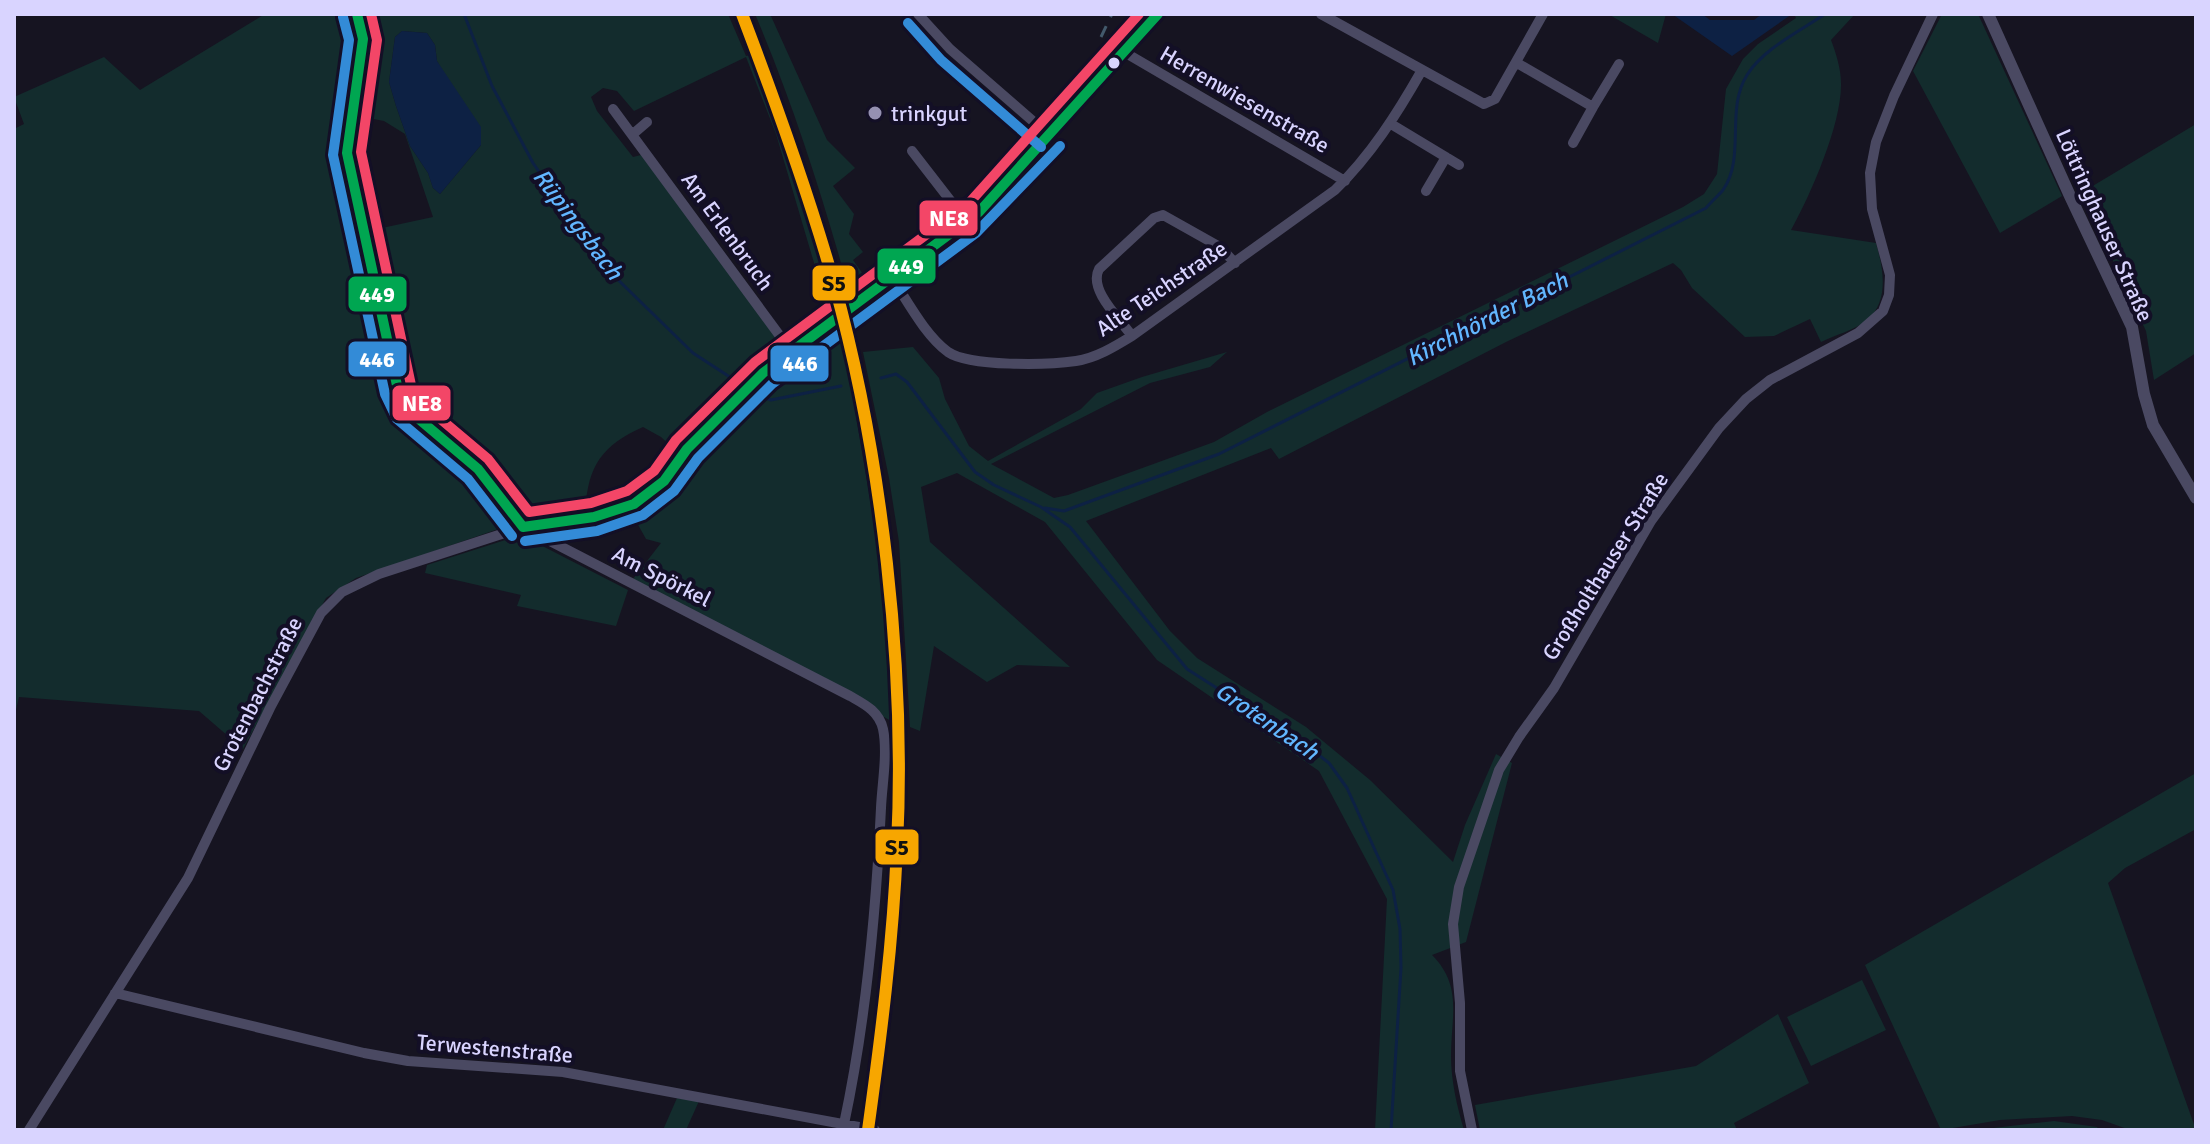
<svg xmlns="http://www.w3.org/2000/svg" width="2210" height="1144" viewBox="0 0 2210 1144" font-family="Signika,sans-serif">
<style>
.green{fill:#132c2d;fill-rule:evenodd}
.water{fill:#0d2144}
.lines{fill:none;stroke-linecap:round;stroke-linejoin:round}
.stream{stroke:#0d2144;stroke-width:3}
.minor{stroke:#4a4962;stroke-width:10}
.tertiary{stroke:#4a4962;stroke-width:12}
.rail{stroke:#43596b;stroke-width:3;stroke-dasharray:12 10;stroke-linecap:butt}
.bus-1-casing{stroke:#130f26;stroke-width:16}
.bus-2-casing{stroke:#130f26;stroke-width:16}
.bus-3-casing{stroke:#130f26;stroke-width:16}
.bus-1{stroke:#00a651;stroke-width:10}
.bus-2{stroke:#338bd7;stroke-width:10}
.bus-3{stroke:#f34667;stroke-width:10}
.rail-1-casing{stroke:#130f26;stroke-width:18}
.rail-1{stroke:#f7a600;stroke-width:12}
.bus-dot{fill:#d9d4ff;stroke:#130f26;stroke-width:3}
.poi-dot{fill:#9591b1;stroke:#130f26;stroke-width:3}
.labels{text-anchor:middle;stroke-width:8;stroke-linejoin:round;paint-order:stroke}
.street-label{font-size:22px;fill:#d9d4ff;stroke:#130f26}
.poi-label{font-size:22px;fill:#d9d4ff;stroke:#130f26;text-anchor:start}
.water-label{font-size:24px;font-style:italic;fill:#62b6ff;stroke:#130f26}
.line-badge{stroke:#130f26;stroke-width:3}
.badge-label{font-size:22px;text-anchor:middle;font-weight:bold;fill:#fff}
.pale-badge-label{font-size:22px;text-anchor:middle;font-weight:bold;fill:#111}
</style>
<rect width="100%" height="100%" fill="#161421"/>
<path class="green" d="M265,14h463l18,42 5,-1 32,77 55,179 -8,6 -54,-183 -30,-77 -112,54 -17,-20 -14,-3 -12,9 6,14 36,46 8,-2 140,188 -5,12 -66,59 -35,36 -14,-13 -18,-10c-42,19 -55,39 -58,85l-64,7 -27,-41 -36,-34 -45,-35 -8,-17 -37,-161 65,-14 -28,-83 -21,-13 -21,-4 -27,19 57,271c51,39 81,62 114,119l-151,52 -30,20 -83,151 -44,-38 -180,-14 -5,21v-589l10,-5 -10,-27 90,-40 36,33zM402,31l25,2 8,12 2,16 43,77 1,7 -41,49 -7,-6 -5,-15 -18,-27 -14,-40 -7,-24 6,-45z
M755,14h15l57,126 28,28 -22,18 21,28 -5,20 14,18 -10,8 19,27 -20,15c-27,-98 -57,-194 -97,-288z
M1608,14h58l-8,29z
M1794,14h61l-24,26c5,13 10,29 10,43 1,40 -30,111 -50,147l85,13c7,24 14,58 -9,77 -12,10 -32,15 -46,22l-11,-23 -36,17 -29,1 -53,-49 -11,-18 -8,-7 -167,79 -227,117 -8,-11 -185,73 84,110 27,27 109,69 64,53 83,82 12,-37 31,-71 16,9 -46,179 -34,13c31,31 19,62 19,101 0,25 6,50 13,74h-89l12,-231 -68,-128 -162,-111 -112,-138 -88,-49 -36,14 9,55 140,125 -53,-2 -30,17 -53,-36 -14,85 -10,-4 -11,-185 -10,-64 -26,-126 50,-5 26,31 6,21 24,47 19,15 93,-52 16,-16 45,-16 85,-25 -17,15 -60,16 -159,81 63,34 14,-3 146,-53 53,-30 416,-205 21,-13 13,-20 9,-85 17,-30 15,-15 38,-26z
M1942,14h36l84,182 -62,37 -87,-162z
M2196,124v229l-42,27 -8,-49 -65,-138z
M841,326l42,251 10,145 -260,-143 28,-36 -15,-4 -14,-25c37,-18 56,-54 84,-83l7,7 21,-17 -11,-10 40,-38 5,-1z
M521,535l107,55 -12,36 -99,-20 4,-11 -96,-22 2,-8z
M2196,773v56l-71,39 -17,15 88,247h-66l-28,-10 -30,-4 -72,4 -59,10 -76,-165z
M1862,980l24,50 -75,36 -24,-49z
M1778,1014l31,69 -75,40 3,7h-257l-5,-25 221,-39z
M677,1098l22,3 -13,29h-23z
M2054,1121l43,6 2,3h-123z"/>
<path class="water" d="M1672,14h30l8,6h44l8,-6h30l-60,42z
M402,31l25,2 8,12 2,16 44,66v18l-41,49 -7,-6 -5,-15 -18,-27 -14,-40 -7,-24 6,-45z"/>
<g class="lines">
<path class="stream" d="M464,14l28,72 41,77 74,106 86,84 66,43 12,4 70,-14
M881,378l15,-4 11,8 68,90 19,13 47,22 29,20 117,142 116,74 26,20 18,25 46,102 7,39 1,39 -10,162
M1045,508l19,3 155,-57 487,-246c5,-6 12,-12 17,-18 23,-33 2,-80 24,-115 16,-26 53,-44 78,-61"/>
<path class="minor" d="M357,14l6,25 -16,114 51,237 9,19 71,60 45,58 327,169c14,8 29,15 33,33 5,24 -1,55 -2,79 -5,105 -15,213 -37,316
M918,14l32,35 100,87
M1321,14l163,90 11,-5 48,-85
M1124,52l221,129
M1517,63l76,44 26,-43
M613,109l178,242
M1391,124l68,41
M633,134l14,-12
M1573,143l20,-36
M912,151l55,71
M1426,191l20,-34
M892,278c16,24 33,57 56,74 22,15 100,13 128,9 20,-3 38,-14 56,-25l203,-146c36,-35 62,-76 87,-120
M1132,336c-12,-17 -44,-46 -33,-67l55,-51 9,-3 57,32 15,16
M115,993l249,60 44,8 155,11 312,58
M29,1130l159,-252 82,-170 51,-95 21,-21 37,-18 144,-47 71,-10 40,-13 30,-23 23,-32 76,-76 216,-161 179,-198
M1472,1130l-12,-59v-68l-7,-79 6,-37 40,-117 20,-33 35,-49 97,-167 68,-93 27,-29 24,-19 88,-47 25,-22 6,-16 1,-20 -18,-66 -2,-36 6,-31 18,-46 39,-82"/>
<path class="tertiary" d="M1988,14l82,182 62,131 12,67 9,31 43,73"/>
<path class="rail" d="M1101,37l11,-23"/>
<g class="bus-1-casing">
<path id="bus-1" d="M357,14l6,25 -16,114 51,237 9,19 71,60 45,58
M523,527l71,-10 40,-13 30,-23 23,-32 76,-76 216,-161 179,-198"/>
</g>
<g class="bus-2-casing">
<path id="bus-2" d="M343,17l6,23 -16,115 52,239 12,25 71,60 44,57
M908,23l33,37 100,87
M525,541l72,-10 46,-16 31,-24 24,-33 74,-74 204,-151 84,-87"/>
</g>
<g class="bus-3-casing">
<path id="bus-3" d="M371,14l6,26 -16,112 50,233 7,15 70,59 41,53 62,-9 36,-12 27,-20 22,-31 79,-78 215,-160 169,-188"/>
</g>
<use href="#bus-1" class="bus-1"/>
<use href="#bus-2" class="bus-2"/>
<use href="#bus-3" class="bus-3"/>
<g class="rail-1-casing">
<path id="rail-1" d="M742,14c34,89 66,178 92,269 48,174 72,384 63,564 -4,95 -16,189 -29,283"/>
</g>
<use href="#rail-1" class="rail-1"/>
</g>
<circle class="bus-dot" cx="1114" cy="63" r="7"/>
<circle class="poi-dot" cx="875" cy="113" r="8"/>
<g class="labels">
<g class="street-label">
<text transform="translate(1245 99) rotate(30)" y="8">Herrenwiesenstraße</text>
<text transform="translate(2105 225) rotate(66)" y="8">Löttringhauser Straße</text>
<text transform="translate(728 231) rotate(54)" y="8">Am Erlenbruch</text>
<text transform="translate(1161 288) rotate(-34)" y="8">Alte Teichstraße</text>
<text transform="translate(1605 566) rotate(-58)" y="8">Großholthauser Straße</text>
<text transform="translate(662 576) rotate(27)" y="8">Am Spörkel</text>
<text transform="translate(257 694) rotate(-63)" y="8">Grotenbachstraße</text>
<text transform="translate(495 1048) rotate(5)" y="8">Terwestenstraße</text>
</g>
<g class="poi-label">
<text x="891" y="121">trinkgut</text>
</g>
<g class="water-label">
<text transform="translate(578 224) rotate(53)" y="8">Rüpingsbach</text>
<text transform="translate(1487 319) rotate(-27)" y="8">Kirchhörder Bach</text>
<text transform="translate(1267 721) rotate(34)" y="8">Grotenbach</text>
</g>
</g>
<g class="line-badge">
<rect x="918" y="199" width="61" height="38" rx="8" fill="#f34667"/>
<rect x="876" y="247" width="61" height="38" rx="8" fill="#00a651"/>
<rect x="811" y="264" width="46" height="38" rx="8" fill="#f7a600"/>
<rect x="347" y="275" width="61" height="38" rx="8" fill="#00a651"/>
<rect x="347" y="340" width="61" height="38" rx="8" fill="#338bd7"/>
<rect x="769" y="344" width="61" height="39" rx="8" fill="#338bd7"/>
<rect x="391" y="384" width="61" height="38" rx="8" fill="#f34667"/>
<rect x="874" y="828" width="46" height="38" rx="8" fill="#f7a600"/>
</g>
<g class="badge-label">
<text x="949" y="226">NE8</text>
<text x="906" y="274">449</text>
<text x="377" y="302">449</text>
<text x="377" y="367">446</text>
<text x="800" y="371">446</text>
<text x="422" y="411">NE8</text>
</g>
<g class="pale-badge-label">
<text x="834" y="291">S5</text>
<text x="897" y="855">S5</text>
</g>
<rect width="2210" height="1144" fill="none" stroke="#d9d4ff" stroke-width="32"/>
</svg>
